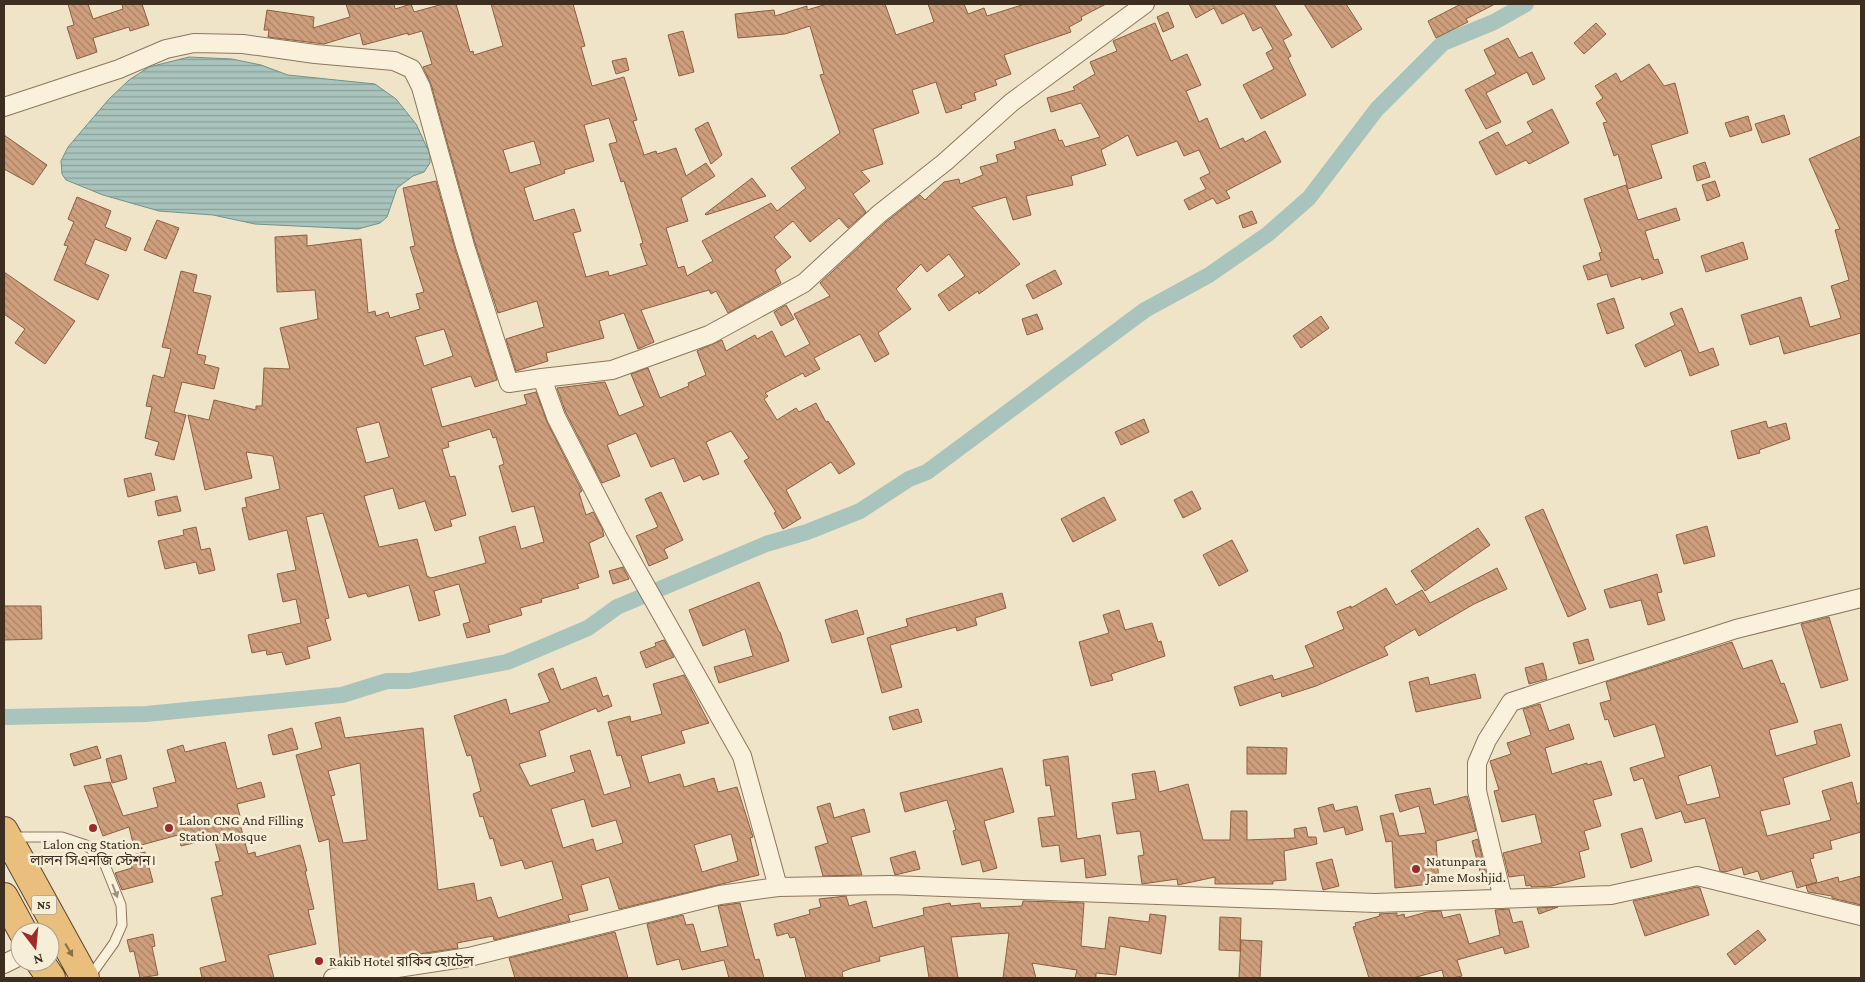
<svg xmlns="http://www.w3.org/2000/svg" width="1865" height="982" viewBox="0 0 1865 982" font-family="'Crimson Pro','Noto Sans Bengali',serif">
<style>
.water{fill:url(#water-rules);stroke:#6f938a}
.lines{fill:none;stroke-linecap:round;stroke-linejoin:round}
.canal{stroke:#a9c4bc;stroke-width:16}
.building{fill:url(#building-back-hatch);stroke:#8d5f41;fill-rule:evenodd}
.service-casing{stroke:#8d765c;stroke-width:11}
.minor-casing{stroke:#8d765c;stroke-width:20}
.trunk-casing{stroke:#5b4430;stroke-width:30}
.service{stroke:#faf1dc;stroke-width:9}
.minor{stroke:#faf1dc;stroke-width:18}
.trunk{stroke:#eabe7c;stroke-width:28}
.oneway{fill:#9c907e}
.oneway2{fill:#8b6f49}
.poi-dot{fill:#9e2a2b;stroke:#f7eed8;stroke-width:2}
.labels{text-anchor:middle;stroke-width:5;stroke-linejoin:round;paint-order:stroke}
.shield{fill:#f7eed8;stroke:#756857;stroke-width:1}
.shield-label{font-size:12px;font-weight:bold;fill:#3d2e20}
.poi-label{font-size:14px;fill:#3d2e20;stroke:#f7eed8;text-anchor:start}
</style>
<defs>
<pattern id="water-rules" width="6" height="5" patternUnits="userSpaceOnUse" patternTransform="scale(1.25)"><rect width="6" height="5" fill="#a9c4bc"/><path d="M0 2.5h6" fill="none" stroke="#8ba098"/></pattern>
<pattern id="building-back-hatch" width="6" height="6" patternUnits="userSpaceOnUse" patternTransform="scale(1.25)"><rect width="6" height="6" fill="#cf9f7d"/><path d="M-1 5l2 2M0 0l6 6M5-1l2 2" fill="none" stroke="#a98266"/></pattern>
</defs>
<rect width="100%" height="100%" fill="#f0e4c8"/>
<path class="water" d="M189,57l43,2 29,6 27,10 87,9 21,15 20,25 14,30v9l-6,9 -11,4 -16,12 -10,29 -7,6 -22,6 -103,-5 -42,-9 -54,-4 -56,-16 -37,-15 -4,-6 -1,-13 7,-14 41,-48 20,-19 20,-13z"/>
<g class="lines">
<path class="canal" d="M4,717l142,-3 196,-19 45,-14h22l98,-19 81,-34 29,-21 149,-63 41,-12 53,-21 49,-32 18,-7 218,-162 64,-35 59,-41 41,-36 68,-89 66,-66 51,-21 32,-18"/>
</g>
<path class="building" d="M68,4h20l5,15 30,-10 -1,-5h20l7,21 -19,6 -1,-4 -36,11 4,14 -20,7 -10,-32 7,-2z
M346,4h48l1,5 16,-5 3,8 29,-8h13l14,48 3,-1 1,4 29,-9 -12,-42h82l12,42 -4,1 11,39 32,-9 13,43 -4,1 11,34 12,-4 1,3 19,-6 10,28 20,-13 9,13 -34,22 7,23 -22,7 12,40 6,-2 3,10 26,-15 -11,-20 69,-38 6,8 29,-23 -15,-20 49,-35 -20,-58 4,-1 -14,-48 -25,8 -47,4 -3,-24 39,-4 1,6 32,-10v4l20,-6h58l11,31 38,-13 -6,-18h36l4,10 16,-6 3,8 38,-12h81l-25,13 1,3 -13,7 2,5 -67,23 7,19 -16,6 2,5 -23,8 2,7 -15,5 1,3 -16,5 -10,-31 -24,8 7,23 -46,16 10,35 -22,7 9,10 -17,13 13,18 -18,16 -9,-10 -29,24 -17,-21 -19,16 17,20 -16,13 6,13 -53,30 -12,-22 -5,3 -2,-4 -68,20 13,32 -16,7 -14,-36 -25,8 5,17 -58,15 2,8 -32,10 -10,-32 38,-12 -7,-26 -39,12 -23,-70 -44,-159 -8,-17 9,-3 -10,-33 -14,4v-2l-45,12 -3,-12 -36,11 -56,-7 1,-7h-5l3,-20 47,7 -1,11 37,-11zM609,118l8,24 -8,2 12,38 3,-1 19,62 -3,1 7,21 -38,11 -1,-5 -22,6 -13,-44 8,-2 -7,-22 -40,12 -10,-33 41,-15 -1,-3 30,-9 -10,-36zM534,141l7,23 -31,9 -7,-23z
M1189,4h85l18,31 -9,5 8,16 -3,2 18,37 -45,24 -18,-34 31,-16 -8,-16 7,-4 -12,-22 -8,4 -9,-18 -22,11 -8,-16 -18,10z
M1304,4h42l16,25 -30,19z
M1461,4h34l-29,15 2,3 -32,16 -8,-17z
M1168,12l6,15 -11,5 -6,-15z
M1155,23l16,38 16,-7 14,31 -15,6 13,31 8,-4 13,31 23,-11 2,4 20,-11 16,31 -55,29 4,7 -13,6 -4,-6 -24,12 -5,-10 22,-11 -6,-11 10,-5 -11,-23 -15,6 -7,-15 -40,15 -9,-21 -27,15 5,15 -35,11 2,9 -47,11 5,19 -18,5 -7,-23 -34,10 48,57 -41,30 -1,-3 -29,20 -11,-16 27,-19 -16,-22 -22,18 -6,-8 -25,25 15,20 -33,24 11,21 -14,8 -15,-28 -46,24 6,11 -15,8 -2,-4 -38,20 3,3 -4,3 13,21 19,-12 3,4 17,-9 10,19 2,-1 27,43 -16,10 -8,-12 -45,28 15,28 -18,11 -9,-16 2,-1 -32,-51 5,-3 -18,-27 -25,11 13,32 -16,6 -3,-5 -16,7 -10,-24 -23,9 -15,-34 -29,12 13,31 -18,7 -36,-70 -9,-25 48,-6 14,34 25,-10 -13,-32 17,-6 12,30 29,-12 -1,-3 18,-8 -9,-24 25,-11 4,11 29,-16 2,4 15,-8 13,26 25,-13 -16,-30 36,-18 -10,-13 66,-61 34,-27 5,5 19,-18 15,-3 1,5 23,-9 -3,-8 18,-5 -2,-7 20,-6 -2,-7 41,-13 4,12 3,-1 3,7 35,-10 -19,-34 -30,9 -4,-14 28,-8 -2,-3 22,-13 -5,-12 27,-11 -4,-10z
M1596,23l10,11 -22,20 -10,-11z
M683,31l11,41 -15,4 -11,-41z
M1508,38l11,20 13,-6 13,27 -12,6 -6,-13 -41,21 15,29 -15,7 -21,-39 31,-16 -12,-24z
M626,58l3,12 -13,4 -4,-13z
M1649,64l15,22 11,-3 13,50 -37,12 11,33 -34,11 -10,-35 -4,2 -11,-33 4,-1 -11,-19 7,-5 -8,-12 21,-13 5,9z
M1552,109l17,34 -40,21 -3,-4 -30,15 -17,-33 19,-10 8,14 27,-14 -6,-10z
M1784,115l6,19 -28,9 -7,-19z
M1748,116l4,14 -22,7 -5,-14z
M708,122l14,33 -11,9 -16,-35z
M4,135l43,30 -14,20 -29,-16z
M1861,136v197l-77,21 -5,-18 -29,9 -9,-30 37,-11 23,-7 9,30 31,-9 -10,-32 18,-6 -14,-50 5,-1 -31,-70z
M1705,162l5,15 -13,4 -4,-15z
M752,178l14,18 -60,19 -1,-1z
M436,181l19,68 42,131 -22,7 -4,-11 -40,12 11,39 85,-23 -3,-9 12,-3 11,30 35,69 -3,2 7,22 7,-3 9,16 2,8 -15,7 10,34 -22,7 2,4 -38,11 1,3 -22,6 2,7 -34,10 2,7 -23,6 -4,-14 7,-2 -11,-38 -25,7 6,24 -21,6 -10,-36 -41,12 -2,-4 -17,5 -26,-85 -17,4 23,101 -4,1 6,21 -24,7 3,11 -24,7 -4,-13 -15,3 -1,-5 -14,3 -4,-18 53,-12 -5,-24 -13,3 -6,-28 19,-4 -9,-40 -38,10 -7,-32 5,-1 -2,-9 35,-9 -7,-33 -27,-4 6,26 -47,12 -17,-75 21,5 5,-20 42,10v-4h6l2,-38 26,1 -10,-41 38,-9 -3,-29 -38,2 -2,-55 32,-2v11l54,-7 7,74 7,-2 1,5 12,-4 2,6 30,-9 -4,-15 8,-2 -14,-45 5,-1 -12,-58zM444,329l9,27 -29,10 -9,-29zM379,422l10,35 -23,6 -10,-35zM490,429l3,9 3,-1 8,27 -5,2 13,46 22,-6 10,36 -23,7 -6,-23 -36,11 7,26 -55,15 -4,-2 -10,-37 -38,8 -15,-51 29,-8 6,21 26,-8 10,30 17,-5 -2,-6 16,-5 -11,-39 -5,1 -8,-28 7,-2 -1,-5z
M1715,181l5,15 -13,5 -5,-16z
M1626,185l12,35 38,-12 4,12 -35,11 9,29 4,-1 5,14 -21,7 -1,-3 -30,10 -4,-13 -19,6 -5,-14 18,-6 -2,-7 3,-1 -18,-53z
M77,197l34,14 -6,16 26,11 -5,13 -31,-12 -10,25 24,11 -11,25 -44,-20 14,-34 -4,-1 10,-23 -6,-3z
M1252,211l5,12 -14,5 -4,-12z
M157,220l22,8 -13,31 -22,-9z
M1743,242l5,17 -42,13 -5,-16z
M1055,270l7,14 -29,15 -7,-14z
M181,271l16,4 -4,17 18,4 -14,58 9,2 -2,8 15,4 -5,21 -32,-7 -8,30 12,3 -12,45 -19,-5 4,-13 -14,-4 7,-31 -6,-1 7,-31 11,3 7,-29 -9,-2z
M4,272l71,49 -30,43 -30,-21 10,-14 -21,-15z
M1614,298l10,30 -17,6 -10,-30z
M786,305l8,14 -13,7 -7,-14z
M1682,308l17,45 14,-5 6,17 -29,11 -9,-26 -36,17 -10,-22 40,-20 -5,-12z
M1037,314l6,15 -16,6 -5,-16z
M1321,316l8,12 -28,20 -8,-12z
M1144,419l5,13 -28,13 -6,-13z
M1766,421l2,7 18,-5 4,16 -31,11 1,3 -22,6 -7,-28z
M151,473l4,17 -27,7 -4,-18z
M1192,491l9,18 -18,9 -9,-18z
M661,492l22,48 -19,9 4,9 -19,8 -13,-30 22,-9 -13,-28z
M177,496l4,15 -23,5 -3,-15z
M1104,497l12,23 -43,22 -12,-23z
M1543,509l43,100 -18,8 -43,-100z
M1707,526l8,30 -31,8 -8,-29z
M196,527l5,23 9,-2 5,22 -16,4 -3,-12 -31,7 -7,-28 26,-6 -1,-5z
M1478,528l12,17 -65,46 -14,-20z
M1232,540l16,31 -29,15 -16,-31z
M623,567l6,12 -16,5 -4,-13z
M1497,568l10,21 -33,15 -55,32 -4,-7 -31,18 4,8 -72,31 -34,11 -1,-5 -41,14 -6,-19 38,-12 2,5 40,-13 -9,-21 39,-17 -7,-17 14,-6v2l35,-20 10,17 26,-15 8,13z
M1657,574l5,18 -5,1 8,27 -17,5 -7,-25 -31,8 -6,-18z
M759,582l20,50h1l9,29 -70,22 -5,-16 39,-11 -8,-27 -42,17 -14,-36z
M1002,593l4,15 -31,10 2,7 -20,6 -1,-4 -66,18 12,42 -20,6 -15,-55 41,-12 -2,-7z
M4,606h37l1,33 -38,1z
M857,610l7,24 -32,9 -7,-23z
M1119,610l6,20 27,-7 6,19 3,-1 4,15 -54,18 2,6 -22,6 -12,-44 30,-9 -6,-18z
M1829,617l19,63 -27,8 -20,-64z
M1588,639l6,21 -15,4 -6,-21z
M664,640l10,17 -28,11 -6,-16 16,-6 -1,-3z
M1732,642l11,27 29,-9 9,24 3,-1 14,39 -29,8 7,26 41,-12 -3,-13 27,-7 9,32 -67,22 7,26 -30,7 7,25 64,-16 -9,-29 30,-9 5,22 4,-2v30l-31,9 2,8 -19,5 1,4 -4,1 7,23 -20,6 -5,-17 -31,9 -3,-9 -14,4 -2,-8 -17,5 -5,-1 -15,-53 -20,5 -4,-12 -25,8 -13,-41 -9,3 -4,-13 35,-11 -10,-33 -41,13 -6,-18 -3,1 -5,-17 11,-3 -5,-18zM1711,765l9,32 -33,8 -9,-29z
M1543,663l4,16 -18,5 -4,-16z
M553,668l8,22 35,-13 7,20 5,-2 4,11 -14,6 -2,-4 -57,23 7,25 -27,8 11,22 45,-14 -5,-16 20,-6 14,45 27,-8 -10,-32 -4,1 -9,-34 22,-6 1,6 31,-8 -9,-30 31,-9 25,48 -28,8 4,12 -44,13 8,27 31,-9 4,13 30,-9 4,14 19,-5 16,50 -3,1 9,37 -140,34 -10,-32 -28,8 7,25 -20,5 2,6 -76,19 -1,-4 -36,7 1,5 -117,18 -12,-127 -10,3 -23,-87 26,-7 -7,-25 25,-6 5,21 78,-10 15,162 36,-7 3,18 14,-4 7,21 65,-19 -11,-38 -27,8 -3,-9 -21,6 -8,-28 -3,1 -7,-23 -3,1 -7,-23 8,-3 -10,-36 -4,1 -13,-40 52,-17 4,15 40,-12 -12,-28zM360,763l7,77 -24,3 -12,-47 4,-1 -7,-24zM584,799l8,28 24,-7 7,23 -27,8 -3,-12 -30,9 -12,-39zM731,834l7,27 -36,11 -8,-27z
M1475,674l6,24 -65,14 -7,-30 19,-5 2,8z
M1540,704l9,27 20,-7 5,15 -29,9 7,26 35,-11v2l14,-4 11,34 -19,5 8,26 -17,5 5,18 -10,3 6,25 -33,9 -21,1v-2l-5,1 -2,-11 -15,2 -6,-24 39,-10 -7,-29 -33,8 -8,-31 5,-1 -9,-29 21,-7 -4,-11 24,-8 -8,-26z
M918,709l4,13 -29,8 -4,-13z
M292,728l6,21 -25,6 -5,-20z
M225,742l12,47 24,-7 4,15 -28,7 3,12h-2l10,38 7,-2 1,5 44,-12 7,26h-2l9,38 -6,1 8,34 -48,11 6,23h-72l-2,-10 26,-7 -15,-63 12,-3 -8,-33 5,-1 -6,-23 -33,8 -3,-11 -44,12 -5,-20 -26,9 -19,-50 26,-4 13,34 35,-9 -5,-19 23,-6 -9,-32 16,-5 2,7z
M97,746l4,12 -27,8 -4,-12z
M1247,747l40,1 -1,26h-39z
M121,755l6,24 -15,4 -6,-24z
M1068,756l9,83 23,-4 6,40 -20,3 -2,-20 -23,4 -2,-17 -17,2 -4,-29 17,-2 -5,-31 -4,1 -3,-26z
M1002,768l12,44 -30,9 13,47 -14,4 -3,-12 -18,5 -9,-34 3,-1 -9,-30 -42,12 -5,-19z
M1155,771l4,21 29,-8 15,56h27l1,-29h16v29l48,-2 -1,-9 12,-2 2,10h8l1,7 -33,7 2,29 -13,1v3h-58v-7l-37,8 -1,-6 -35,5 -4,-28 6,-1 -4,-24 -23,3 -5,-31 24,-4 -4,-25z
M1430,788l4,17 33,-9 9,35 -40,10 3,42 -44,5 -3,-47 -6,1 -6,-26 13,-3 6,23 27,-3 -7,-27 -19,6 -5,-17z
M830,803l4,15 30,-9 6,23 -19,5 11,38 -39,1 -8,-29 13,-4 -11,-36z
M1333,804l2,7 22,-5 6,24 -17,5 -2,-8 -20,5 -6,-24z
M1642,828l10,33 -21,7 -10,-34z
M1478,839l9,40h-5l-10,-38z
M915,851l5,18 -25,6 -5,-17z
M145,852l8,30 -31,8 -7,-17 17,-5 -3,-12z
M1332,859l7,27 -16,4 -7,-27z
M1861,876v29l-29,-7v-2l-24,-4 -2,-6 32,-9 1,5z
M1697,887l3,1 9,27 -64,21 -12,-35z
M846,896l3,10 17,-5 7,27 51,-13 -1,-7 27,-5 1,3 29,-3 1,5 41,-2 1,-5 61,2 -3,43 24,3 4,-32 40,5 1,-8 16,2 -5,38 -41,-8 -4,29 -20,-2v5h-21l2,-8 -45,-7 4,15h-33l6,-45 -58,4 7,41h-29l-5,-32 -45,11 1,4 -28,7 -10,4 1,6h-37l-11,-41 -5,1 -2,-5 -11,3 -3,-12 36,-10 -1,-4 12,-3 -2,-8z
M740,903l15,57 4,-1 5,19h-35l-5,-18 -42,10 -3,-11 -22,6 -10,-41 36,-9 3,10 7,-1 8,28 27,-6 -10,-40z
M1558,907l-19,7 -2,-6z
M1509,909l4,14 9,-2 7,26 -24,7 -2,-7 -46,13 5,16 -9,2h-9l-2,-8 -29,8h-44l-16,-51 3,-1 -1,-3 25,-7 -1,-2 18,-1v3l7,-2 1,4 22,-6 14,-1 2,7 17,-4 9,30 31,-9 -5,-25z
M1220,917l21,1 -1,33 -21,-1z
M1758,930l8,10 -31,25 -8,-11z
M615,932l13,46h-113l-6,-20z
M153,934l2,12 -3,1 6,28 -18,3 -6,-27 -4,1 -3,-12z
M1241,940l21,1 -2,37h-21z"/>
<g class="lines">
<g class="service-casing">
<path id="service" d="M12,837h50l24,8 17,15 18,45 1,20 -8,18 -25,35"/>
</g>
<g class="minor-casing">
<path id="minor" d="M4,107l115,-38 47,-20 28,-6 49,1 72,10 79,7 18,8 9,18 44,159 44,137 33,-5 14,39 62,120 124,219 36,131
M542,378l70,-8 97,-35 95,-52 75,-69 66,-52 67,-60 133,-98
M1503,899l-26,-108v-28l10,-23 24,-38 225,-73 125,-31
M4,964l16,-8
M333,978l136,-21 251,-62 58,-8 112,-2 485,18 236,-8 86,-19 164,40"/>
</g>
<g class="trunk-casing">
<path id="trunk" d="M4,831l81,147
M4,897l19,35
M40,962l11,16"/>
</g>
<use href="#service" class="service"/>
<use href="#minor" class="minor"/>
<use href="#trunk" class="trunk"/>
</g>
<defs><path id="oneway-solid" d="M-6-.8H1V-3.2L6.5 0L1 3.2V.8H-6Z" transform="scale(1.25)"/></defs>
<use class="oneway" href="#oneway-solid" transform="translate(115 891) rotate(69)"/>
<use class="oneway2" href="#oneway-solid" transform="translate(69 950) rotate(60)"/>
<g class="poi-dot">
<circle cx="93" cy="828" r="5"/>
<circle cx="169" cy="828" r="5"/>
<circle cx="1416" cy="869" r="5"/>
<circle cx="319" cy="961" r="5"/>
</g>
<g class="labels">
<rect class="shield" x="31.5" y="895.5" width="25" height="19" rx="4"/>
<g class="shield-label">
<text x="44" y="909">N5</text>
</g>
<g class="poi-label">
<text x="179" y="825">Lalon CNG And Filling<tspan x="179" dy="16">Station Mosque</tspan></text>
<text x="93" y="849" text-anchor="middle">Lalon cng Station.<tspan x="93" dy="16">লালন সিএনজি স্টেশন।</tspan></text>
<text x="1426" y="866">Natunpara<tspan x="1426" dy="16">Jame Moshjid.</tspan></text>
<text x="329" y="966">Rakib Hotel রাকিব হোটেল</text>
</g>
</g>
<rect width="1865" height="982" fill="none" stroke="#3d2e20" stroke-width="10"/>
<g transform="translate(35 947) rotate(164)"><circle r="24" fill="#f7eed8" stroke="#ada18e"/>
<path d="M0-4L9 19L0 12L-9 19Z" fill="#9e2a2b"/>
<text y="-8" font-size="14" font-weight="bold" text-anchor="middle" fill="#3d2e20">N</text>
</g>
</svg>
